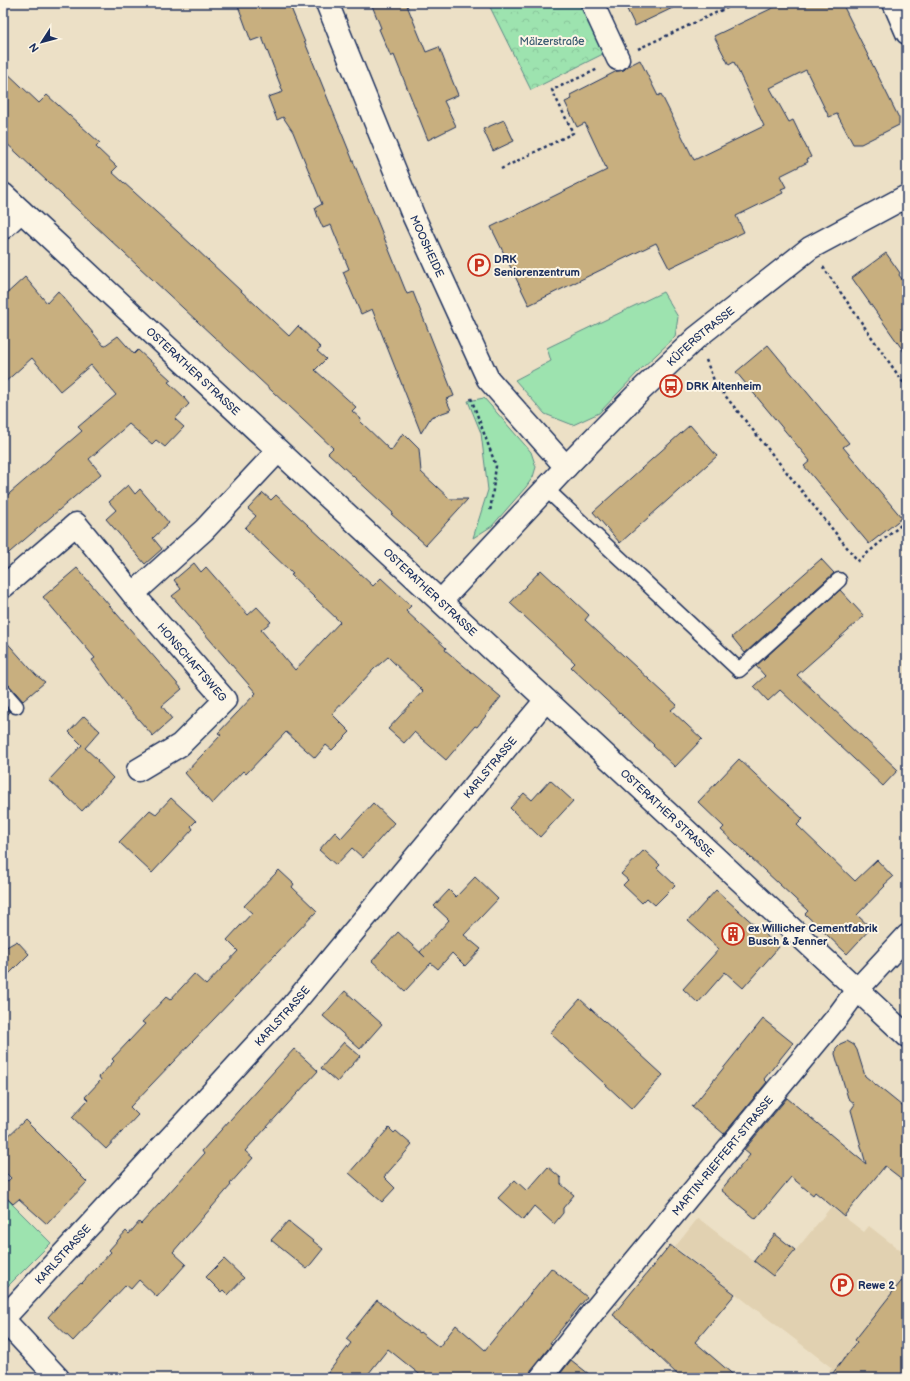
<svg xmlns="http://www.w3.org/2000/svg" width="910" height="1381" viewBox="0 0 910 1381" font-family="'Balsamiq Sans',sans-serif">
<style>
.built{fill:#e1d1b1}
.green{fill:#9de3af;stroke:#5c8986}
.park{fill:url(#park-crowns);stroke:#5c8986}
.building{fill:#c8af7f;stroke:#1b2f5e}
.lines{fill:none;stroke-linecap:round;stroke-linejoin:round}
.service-casing{stroke:#1b2f5e;stroke-width:17}
.minor-casing{stroke:#1b2f5e;stroke-width:25}
.tertiary-casing{stroke:#1b2f5e;stroke-width:25}
.path{stroke:#1b2f5e;stroke-width:2.5;stroke-dasharray:3 3;stroke-linecap:butt}
.service{stroke:#fcf5e5;stroke-width:14}
.minor{stroke:#fcf5e5;stroke-width:22}
.tertiary{stroke:#fcf5e5;stroke-width:22}
.labels{text-anchor:middle;stroke-width:4;stroke-linejoin:round;paint-order:stroke}
.park-label{font-size:11px;fill:#3c5c72;stroke:#fcf5e5}
.street-label{font-size:11px;fill:#1b2f5e;stroke:#fcf5e5}
.poi-label{font-size:11px;font-weight:bold;fill:#1b2f5e;stroke:#fcf5e5;text-anchor:start}
</style>
<defs>
<pattern id="park-crowns" width="20" height="18" patternUnits="userSpaceOnUse"><rect width="20" height="18" fill="#9de3af"/><path d="M2 6a3 3 0 1 1 6 0M12 15a3 3 0 1 1 6 0" fill="none" stroke="#87c399"/></pattern>
</defs>
<rect width="100%" height="100%" fill="#ece0c6"/>
<filter id="ink" filterUnits="userSpaceOnUse"><feTurbulence type="fractalNoise" baseFrequency=".025" numOctaves="2"/><feDisplacementMap in="SourceGraphic" scale="8" xChannelSelector="R" yChannelSelector="G"/><feConvolveMatrix kernelMatrix="1 2 1 2 8 2 1 2 1" color-interpolation-filters="sRGB"/></filter>
<g filter="url(#ink)">
<path class="built" d="M831,1207l33,25 5,-6 32,25 6,-7v134h-83l8,-10 -157,-121 23,-29 76,59z"/>
<path class="green" d="M663,292l15,25 -3,20 -34,32 -42,44 -26,12 -28,-11 -30,-34 36,-19 -4,-13z
M484,398l47,54 5,15 -3,10 -7,10 -34,39 -19,12 15,-48 -7,-57 -13,-32z
M3,1195l48,48 -44,44h-4z"/>
<path class="park" d="M488,3h99l24,47 -80,40z"/>
<path class="building" d="M237,3h52l118,291 6,-2 41,104 -8,3 5,11 -20,7 -10,16 -49,-124 -11,5 -18,-42 6,-3 -18,-44 -8,3 -5,-11 -3,-9 7,-4 -29,-72 -10,-15 -6,3 -9,-23 15,-5 -21,-55 -11,4z
M371,3h35l20,49 13,-5 19,48 -14,6 12,25 -28,14 -34,-85 -3,2 -12,-28 2,-1z
M624,3h59l-48,23z
M783,3h59l54,109 3,6v7l-38,19h-8l-16,-30 -8,3 -23,-47 -36,18 19,34 4,-2 18,37 -4,2 1,3 -28,14 6,11 -5,2 2,4 -47,23 8,16 -75,36 -13,-25 -127,62 -38,-78 116,-57 -22,-47 -8,4 -12,-25 7,-3 -2,-4 47,-24 7,-1 4,-4 12,-6 18,36 3,-2 33,66 70,-34 -30,-64 -5,3 -15,-29z
M3,69l36,34 8,-8 33,30 20,18 -4,4 21,20 -5,5 66,60 111,104 9,-10 23,22 -4,3 9,8 -11,11 41,37 -4,4 9,8 -1,2 31,30 12,-18 16,16 2,23 29,27h18l-42,46 -35,-31 2,-1 -65,-60 5,-5 -330,-308z
M504,120l10,21 -21,10 -10,-22z
M886,253l14,20 -1,2 8,11v70l-55,-78z
M25,277l22,26 11,-12 46,55 14,-10 16,18 4,-4 33,30 -3,2 17,16h-1l5,6 -14,15 9,8 -19,20 -9,-7 -4,4 -23,-20 -40,35 12,15 -98,84v-59l79,-68 -4,-4 38,-32 -25,-30 -31,26 -28,-33 -29,26v-87z
M768,345l81,98 -6,4 59,71 -33,26 -65,-78 6,-5 -74,-89z
M690,425l27,31 -97,87 -27,-31z
M128,485l7,9 5,-5 29,34 -16,15 9,11 -17,15 -39,-45 10,-9 -7,-8z
M263,493l8,7 5,-5 97,91 8,-8 30,28 -5,5 40,37 -1,2 56,47 -24,30 -2,-1 -29,34 -32,-28 -10,11 -16,-14 35,-38 -35,-34 -14,12 -42,45 18,18 -18,18 -6,-5 -11,13 -29,-26 -40,42 -3,-3 -31,33 -27,-31 36,-38 -3,-2 38,-40 -84,-97 9,-7 -7,-9 20,-17 7,9 5,-5 42,48 9,-8 14,15 -10,8 34,40 45,-48 -49,-47 2,-1 -48,-46 11,-12 -8,-7z
M821,559l13,14 -89,80 -13,-16z
M77,568l105,121 -20,17 10,13 -19,17 -28,-32 -33,-44 3,-2 -52,-61z
M541,570l48,45 -4,5 92,85 -6,5 31,29 -27,28 -22,-21 1,-1 -83,-78 4,-4 -65,-60z
M840,590l24,26 -67,59 101,95 -15,16 -103,-96 -12,11 -14,-15 11,-10 -9,-10z
M3,638l33,37 9,7 -22,19 -14,-16 -6,-2z
M3,704l7,8 -7,7z
M84,716l16,15 -15,17 13,12 -1,1 16,17 -31,33 -33,-31 33,-35 -13,-13z
M739,759l64,60 -6,6 58,56 22,-21 16,17 -9,8 1,1 -28,29 14,13 -24,26 -42,-40 3,-3 -87,-81 3,-3 -26,-25z
M550,780l23,21 -33,36 -30,-29 14,-15 8,7z
M171,798l25,23 -5,5 2,3 -41,44 -33,-31 31,-32 6,4z
M373,803l21,20 -31,35 -11,-10 -16,17 -17,-15 16,-18 6,6z
M644,850l16,15 -3,3 18,17 -20,20 -8,-7 -5,5 -19,-18 5,-5 -7,-6z
M279,870l15,14 -2,3 25,24 -187,196 8,8 -32,34 -34,-32 16,-17 -3,-3 16,-17 -2,-3 15,-16 -2,-2 33,-35 -3,-2 24,-25 4,3 24,-26 12,11 32,-34 -11,-11 25,-27 -8,-7z
M475,877l23,22 -34,36 17,14 -16,17 -13,-13 -14,16 -7,-6 -26,28 -33,-30 26,-29 27,25 -5,-5 29,-32 -15,-14 15,-16 7,7z
M716,890l63,57 -36,41 -18,-16 -27,31 -15,-14 36,-40 -31,-28z
M17,941l12,13 -26,26v-31z
M345,991l37,33 -22,25 -37,-33z
M580,999l83,76 -31,34 -82,-76z
M763,1019l30,24 -29,36 3,3 -43,52 -32,-27z
M847,1041l7,4 3,5 8,26 42,34v73l-22,-17 -41,50 -29,-24 -2,3 -22,-18 -35,42 -35,-29 29,-35 -6,-5 43,-52 79,66 -15,-54 4,-6 -7,-6 -13,-44 1,-6 4,-4z
M344,1042l16,14 -23,26 -16,-14z
M294,1049l24,22 -73,80 8,7 -23,26 1,1 -58,67 13,12 -29,33 -18,-17 -8,9 -5,-4 -53,56 -25,-24 23,-26 10,-9 1,1 29,-31 -2,-2 17,-19 3,3 10,-12 2,2 63,-70 -2,-3z
M25,1120l62,62 -40,42 -28,-25 -6,5 -10,-10v-8l8,-8 -8,-8v-29z
M389,1128l5,5 2,-2 16,14 -28,32 11,11 -13,14 -33,-29z
M548,1167l13,11v6l13,11 -11,13v5l-9,11 -20,-18 -11,14 -25,-22 17,-18 12,11z
M288,1221l35,28 -16,20 -36,-29z
M775,1234l20,16 -22,26 -19,-15z
M670,1245l65,49 -40,48 42,36h-56l-55,-53 -13,-10z
M224,1259l20,19 -16,17 -5,-5 -2,2 -15,-15z
M551,1268l36,29 -37,46 2,1 -21,26 -2,8h-105l-36,-29 -23,29h-41l27,-35 -5,-4 31,-39 42,33 1,-1 19,15 17,-22 29,25z
M907,1274v104h-78l28,-36 -2,-2z
M571,1360l23,18h-37z"/>
<g class="lines">
<g class="service-casing">
<path id="service" d="M546,489l193,181 100,-90
M3,691l13,15"/>
</g>
<g class="minor-casing">
<g id="minor">
<path id="s1" d="M327,3l86,212 75,164 78,88"/>
<path d="M592,3l26,56"/>
<path d="M894,3l13,30"/>
<path id="s2" d="M3,194l904,842"/>
<path d="M3,228l18,-17"/>
<path id="s3" d="M3,587l73,-63 57,70 92,106 -45,45 -42,25"/>
<path d="M133,594l71,-64 74,-79"/>
<path id="s4" d="M441,601l125,-134 72,-74 58,-55 114,-90 97,-52"/>
<path id="s5" d="M3,1319l288,-312 255,-307"/>
<path d="M3,1319l55,59"/>
</g>
</g>
<g class="tertiary-casing">
<g id="tertiary">
<path id="s6" d="M541,1378l52,-66 245,-296 19,-26 50,-54"/>
</g>
</g>
<path class="path" d="M638,49l99,-46
M501,169l72,-36 -21,-43 46,-21
M823,267l84,121
M706,360l9,23 143,178 49,-41
M471,398l25,68 -6,47"/>
<use href="#service" class="service"/>
<use href="#minor" class="minor"/>
<use href="#tertiary" class="tertiary"/>
</g>
</g>
<defs>
<g id="parking-ring" transform="scale(1.15)"><circle r="9.5" fill="#fcf5e5" stroke="#c8321e" stroke-width="1.5"/><path d="M-3.5-5.5H1a3.5 3.5 0 0 1 0 7H-1V5.5H-3.5ZM-1-3.4V-.6H.8a1.4 1.4 0 0 0 0-2.8Z" fill="#c8321e"/></g>
<g id="bus-ring" transform="scale(1.15)"><circle r="9.5" fill="#fcf5e5" stroke="#c8321e" stroke-width="1.5"/><path d="M-5-6H5V4H4V6H2V4H-2V6H-4V4H-5ZM-3.5-4V0h7V-4ZM-3.5 1.2v1.5H-2V1.2ZM2 1.2v1.5H3.5V1.2Z" fill="#c8321e"/></g>
<g id="building-ring" transform="scale(1.15)"><circle r="9.5" fill="#fcf5e5" stroke="#c8321e" stroke-width="1.5"/><path d="M-4-6H4V6H1V3H-1V6H-4ZM-2.5-4.3h1.7v1.8h-1.7ZM.8-4.3h1.7v1.8H.8ZM-2.5-1h1.7V.8h-1.7ZM.8-1h1.7V.8H.8Z" fill="#c8321e"/></g>
</defs>
<g fill-rule="evenodd">
<use href="#parking-ring" x="479" y="265"/>
<use href="#bus-ring" x="671" y="386"/>
<use href="#building-ring" x="733" y="934"/>
<use href="#parking-ring" x="842" y="1285"/>
</g>
<g class="labels">
<g class="park-label">
<text x="552" y="45">Mälzerstraße</text>
</g>
<g class="street-label">
<text dy="4" stroke="none"><textPath href="#s1" startOffset="263">MOOSHEIDE</textPath></text>
<text dy="4" stroke="none"><textPath href="#s4" startOffset="371">KÜFERSTRASSE</textPath></text>
<text dy="4" stroke="none"><textPath href="#s2" startOffset="260">OSTERATHER STRASSE</textPath></text>
<text dy="4" stroke="none"><textPath href="#s2" startOffset="584">OSTERATHER STRASSE</textPath></text>
<text dy="4" stroke="none"><textPath href="#s3" startOffset="277">HONSCHAFTSWEG</textPath></text>
<text dy="4" stroke="none"><textPath href="#s5" startOffset="736">KARLSTRASSE</textPath></text>
<text dy="4" stroke="none"><textPath href="#s2" startOffset="908">OSTERATHER STRASSE</textPath></text>
<text dy="4" stroke="none"><textPath href="#s5" startOffset="412">KARLSTRASSE</textPath></text>
<text dy="4" stroke="none"><textPath href="#s6" startOffset="287">MARTIN-RIEFFERT-STRASSE</textPath></text>
<text dy="4" stroke="none"><textPath href="#s5" startOffset="88">KARLSTRASSE</textPath></text>
</g>
<g class="poi-label">
<text x="494" y="263">DRK<tspan x="494" dy="13">Seniorenzentrum</tspan></text>
<text x="686" y="390">DRK Altenheim</text>
<text x="748" y="932">ex Willicher Cementfabrik<tspan x="748" dy="13">Busch &amp; Jenner</tspan></text>
<text x="858" y="1289">Rewe 2</text>
</g>
</g>
<rect width="910" height="1381" fill="none" stroke="#fcf5e5" stroke-width="16"/>
<rect x="8" y="8" width="894" height="1365" fill="none" stroke="#1b2f5e" stroke-width="1.5" filter="url(#ink)"/>
<g transform="translate(42 42) rotate(234)" stroke="#fcf5e5" stroke-width="3" paint-order="stroke">
<path d="M0-3L7 15L0 10L-7 15Z" fill="#1b2f5e"/>
<text y="-6" font-size="11" font-weight="bold" text-anchor="middle" fill="#1b2f5e">N</text>
</g>
</svg>
